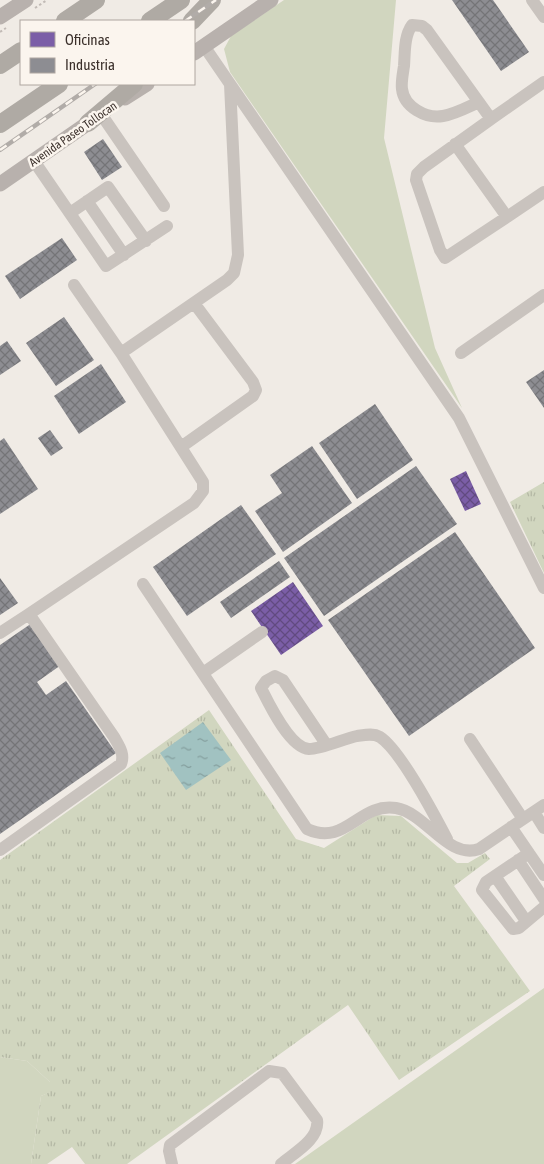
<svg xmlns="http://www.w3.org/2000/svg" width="544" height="1164" viewBox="0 0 544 1164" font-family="'Asap Condensed',sans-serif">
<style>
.grass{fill:#d1d6bf}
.park{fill:url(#park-tufts)}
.water{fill:url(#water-ripples)}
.offices{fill:url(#offices-cross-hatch)}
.industry{fill:url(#industry-cross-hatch)}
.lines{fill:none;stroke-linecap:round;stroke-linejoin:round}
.path{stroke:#c2bbb6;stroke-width:2;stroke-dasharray:2.5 2.5;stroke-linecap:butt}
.minor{stroke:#c9c3be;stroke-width:12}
.major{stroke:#b8b1ad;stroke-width:15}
.highway{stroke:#afaaa4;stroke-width:18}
.rail-casing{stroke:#b1aca8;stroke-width:4.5}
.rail{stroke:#fbf5ee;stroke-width:2.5;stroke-dasharray:8;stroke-linecap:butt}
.labels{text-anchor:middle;stroke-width:5;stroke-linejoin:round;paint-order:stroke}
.street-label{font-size:12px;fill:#3b302b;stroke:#fbf5ee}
</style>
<defs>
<pattern id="park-tufts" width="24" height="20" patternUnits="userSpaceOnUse" patternTransform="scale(1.25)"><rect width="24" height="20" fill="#d1d6bf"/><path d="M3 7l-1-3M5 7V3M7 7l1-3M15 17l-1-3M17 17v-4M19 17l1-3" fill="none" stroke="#b4b8a4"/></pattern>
<pattern id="water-ripples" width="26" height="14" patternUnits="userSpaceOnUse" patternTransform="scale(1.25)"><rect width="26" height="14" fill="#a1c2c1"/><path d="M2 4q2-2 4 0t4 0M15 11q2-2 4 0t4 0" fill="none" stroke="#849e9d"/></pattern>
<pattern id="offices-cross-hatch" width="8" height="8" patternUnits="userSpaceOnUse" patternTransform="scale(1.25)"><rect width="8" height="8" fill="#7b5ea7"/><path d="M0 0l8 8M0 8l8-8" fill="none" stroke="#614a80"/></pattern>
<pattern id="industry-cross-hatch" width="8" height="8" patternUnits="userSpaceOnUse" patternTransform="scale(1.25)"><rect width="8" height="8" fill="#8d8d92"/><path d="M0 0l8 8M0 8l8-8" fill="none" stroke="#747477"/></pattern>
</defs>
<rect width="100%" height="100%" fill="#f0ebe5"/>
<path class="grass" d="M284,0h112l-12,138 51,210 27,60 -232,-336 -6,-23 7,-13z
M544,988v176h-249z
M0,1057l27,4 23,21 1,10 -10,4 -10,68h-31z"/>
<path class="park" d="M544,482v91l-34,-71z
M209,710l87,129 28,9 52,-33 25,1 56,47h11l17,-10 5,6 -36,27 76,105 -131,89 -51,-75 -221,159h-42l-13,-17 -25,17h-16l10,-68 9,-4v-10l-23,-21 -27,-4v-197z"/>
<path class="water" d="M203,722l28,38 -45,30 -26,-37z"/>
<path class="offices" d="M466,471l15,33 -16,7 -15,-32z
M293,582l30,44 -42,29 -30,-44z"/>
<path class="industry" d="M452,0h41l36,52 -28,19z
M103,139l19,28 -20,13 -18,-28z
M62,238l15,22 -57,39 -15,-23z
M64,317l30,43 -38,26 -30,-43z
M7,341l14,20 -21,14v-29z
M101,364l25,38 -47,32 -25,-38z
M544,370v38l-18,-26z
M375,404l38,56 -56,39 -38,-56z
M50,430l13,18 -12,8 -13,-18z
M4,438l34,51 -38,25v-73z
M312,446l40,57 -69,49 -28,-41 27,-18 -12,-18z
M416,466l41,58 -133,92 -40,-58z
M241,505l35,49 -89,62 -34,-49z
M455,532l80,116 -126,88 -81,-116z
M279,561l11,16 -59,41 -11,-16z
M0,578l18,25 -18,12z
M32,623l29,42 -24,17 9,13 20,-14 50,72 -116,81v-189z"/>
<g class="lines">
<path class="path" d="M35,8l12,-8
M0,32l6,-4"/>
<path class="minor" d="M532,0l12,17
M204,46l255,372 85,170
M479,102c-11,5 -24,12 -36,14 -17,3 -39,-9 -41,-27 -1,-7 1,-16 2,-23 1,-13 0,-30 8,-41l10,1 5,4 64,89 53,-37
M101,114l63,92
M491,119l-67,48 -7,7 -1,6 24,70 5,8 62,-41
M455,144l52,73 37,-25
M34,161l72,105 61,-40
M87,201l37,54
M70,213l38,-26 38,54
M74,285l47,68
M461,353l83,-58
M181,447l72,-51 3,-6 -3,-8 -59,-79
M143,584l164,245c39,18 52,-27 89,-21 30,5 52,52 83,41l65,-44
M0,633l29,-19
M203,673l59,-41
M470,739l53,80
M326,744l-43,-64 -8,-4 -9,5 -5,7c8,16 29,60 48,61 13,0 34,-10 48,-13 8,-1 16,-3 23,1 20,13 55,79 67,102
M534,812l10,16
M511,827l33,48
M0,850l121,-86c4,-10 -2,-18 -7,-27l-85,-123 165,-111 9,-12v-9l-82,-129 106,-73 7,-7 4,-18 -8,-171
M529,853l-43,29 -4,8 31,39 6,-1 25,-21
M518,860l26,39
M495,876l31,45
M172,1164l-3,-13 1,-6 99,-74 13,2 35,47c3,19 -23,33 -36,44"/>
<path class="major" d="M0,17l26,-17
M194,53l77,-53
M125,98l22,-14
M0,184l97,-67"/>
<path class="highway" d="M65,21l31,-21
M150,21l31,-21
M192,21l20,-21
M0,65l21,-14
M88,123l46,-39
M0,124l59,-40"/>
<g class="rail-casing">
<path id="rail" d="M185,21l31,-21
M0,150l95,-66"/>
</g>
<use href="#rail" class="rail"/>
</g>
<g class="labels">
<g class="street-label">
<text transform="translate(73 134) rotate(-35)" y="4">Avenida Paseo Tollocan</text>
</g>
</g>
<rect x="20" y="20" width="175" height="65" fill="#fbf5ee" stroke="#aea6a0"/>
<rect x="30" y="32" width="25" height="15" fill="#7b5ea7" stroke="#aea6a0"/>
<text x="65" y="45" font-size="15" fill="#3b302b">Oficinas</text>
<rect x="30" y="58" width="25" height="15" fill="#8d8d92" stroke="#aea6a0"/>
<text x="65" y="70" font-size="15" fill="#3b302b">Industria</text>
</svg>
